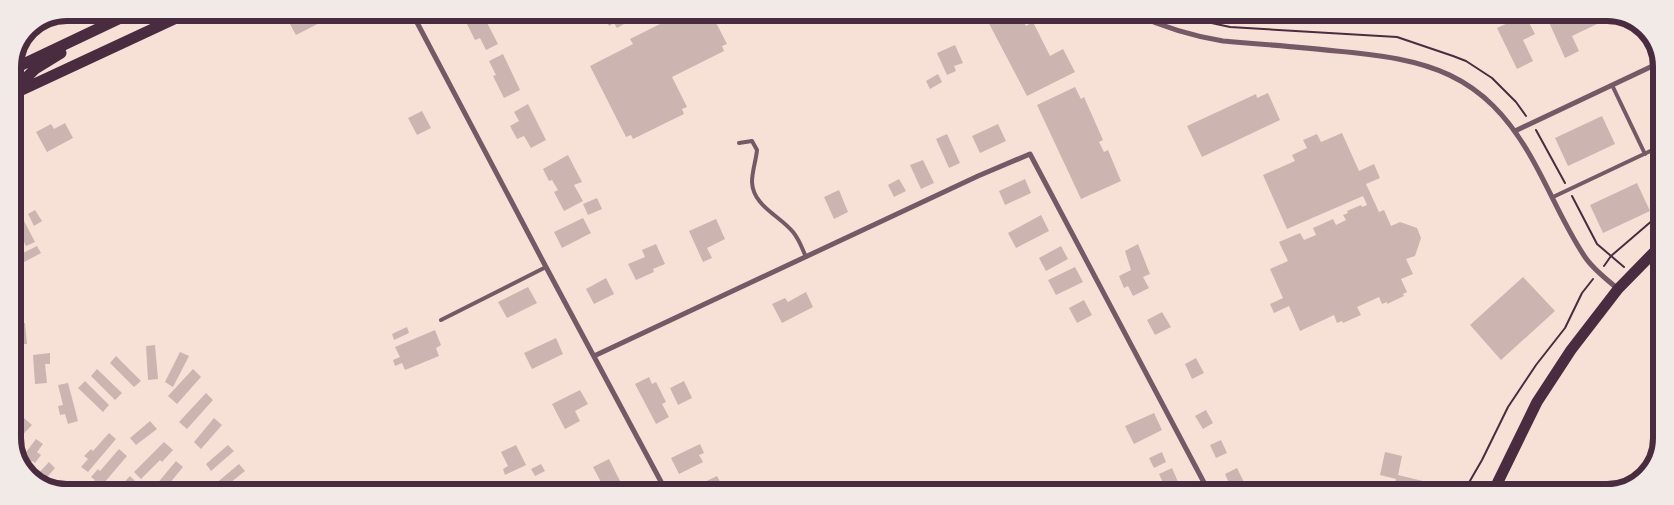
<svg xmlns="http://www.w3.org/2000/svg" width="1674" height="505" viewBox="0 0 1674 505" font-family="'Nunito Sans',sans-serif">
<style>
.building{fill:#ccb4b1}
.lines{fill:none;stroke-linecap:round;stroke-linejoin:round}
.path{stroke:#4a2c40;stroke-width:2}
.service{stroke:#755966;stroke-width:4}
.minor{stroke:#755966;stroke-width:5}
.primary{stroke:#4a2c40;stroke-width:11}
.rim{fill:none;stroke:#4a2c40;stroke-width:6}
</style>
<rect width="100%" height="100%" fill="#f7e1d7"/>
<path class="building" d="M284,13h55l-43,22z
M475,13h7l16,31 -12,6 -6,-12 -5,2 -11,-22z
M602,13h31l-4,2 2,5 -14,8 -3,-5 -5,3z
M682,13h29l16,31 -5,2 2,5 -52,26 15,30 -5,2 2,5 -51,25 -2,-4 -5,2 -36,-71 43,-22 -3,-5z
M984,14h25l1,1 9,-1 7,12 7,-4 17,34 13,-7 12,23 -48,24z
M1560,14h58l-46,22 7,15 -14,7 -17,-38z
M1525,15l10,19 -12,6 10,21 -16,8 -20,-41z
M955,45l8,18 -9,3 2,5 -9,4 -10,-22z
M503,54l17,36 -16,8 -11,-22 3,-1 -7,-14z
M938,74l4,8 -12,7 -4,-8z
M1075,87l6,12 3,-2 19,43 -4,2 5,10 4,-2 13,31 -40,18 -44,-94z
M1268,93l12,27 -78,37 -15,-31 69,-32 1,4z
M528,104l18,36 -15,8 -7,-12 -7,3 -7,-13 9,-5 -5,-9z
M422,111l9,17 -14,7 -9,-17z
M1602,116l13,28 -47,22 -13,-28z
M65,123l8,15 -26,14 -11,-20 15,-8 3,5z
M998,124l8,17 -26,12 -8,-17z
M1342,133l17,38 15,-7 6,14 -14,6 13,28 5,-2 7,16 9,-4 17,6 4,10 -6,18 -9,3 7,15 -12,5 6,13 -4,2 1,2 -17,8v-2l-5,2 -3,-7 -22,10 4,8 -18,8 -1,-2 -5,2 -3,-8 -34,16 -11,-25 -15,7 -4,-9 13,-6 -13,-29 18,-8 -9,-19 21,-9 4,7 12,-5 -3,-7 20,-9 3,6 10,-5 -3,-5 5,-2 -1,-2 14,-6 1,2 5,-2 -4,-9 -76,33 -24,-54 32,-14 -3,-6 15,-7 -4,-8 14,-6 4,8z
M947,134l13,29 -11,5 -13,-29z
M568,155l14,27 -8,3 9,16 -19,10 -10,-19 4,-2 -6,-10 -3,1 -6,-12z
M923,160l11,23 -13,6 -11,-24z
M899,179l7,12 -12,6 -6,-12z
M1025,179l6,14 -26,12 -6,-14z
M1637,183l13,28 -47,22 -13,-28z
M839,190l9,22 -14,7 -10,-22z
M13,198l7,16 -7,4z
M597,198l5,11 -14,6 -5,-11z
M35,210l7,11 -8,5 -6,-12z
M1041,215l8,16 -33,17 -8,-15z
M22,217l13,25 -9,4 -12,-24z
M583,218l8,15 -29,15 -8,-16z
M716,219l9,20 -18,9 5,10 -9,4 -14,-31z
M656,244l9,20 -12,5 1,3 -18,8 -8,-16 17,-7 -3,-7z
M1138,244l12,30 -7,3 6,11 -16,8 -5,-10 -4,2 -5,-12 12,-6 -6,-19z
M37,246l4,7 -24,13 -4,-8z
M1061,246l7,13 -22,12 -7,-13z
M1075,267l8,15 -27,13 -8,-15z
M1523,277l32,34 -54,49 -31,-35z
M606,278l8,16 -20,10 -8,-15z
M528,287l9,16 -30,15 -9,-16z
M806,292l7,15 -31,16 -10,-19 13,-6 3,4z
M1084,300l8,15 -15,8 -8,-15z
M1162,312l9,15 -16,8 -8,-15z
M25,323l2,21h-9l-1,-6h-3l-1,-14z
M407,327l2,6 -15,7 -2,-6z
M435,330l6,15 -5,3 3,8 -34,14 -3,-7 -7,3 -2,-6 7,-3 -5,-10z
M556,338l7,16 -31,15 -8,-16z
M155,345l3,34 -10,1 -2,-34z
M180,352l9,4 -16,31 -8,-5z
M50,353v11h-5l2,19 -12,1 -2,-29z
M116,356l25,25 -7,6 -24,-24z
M1196,358l8,15 -12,6 -7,-15z
M97,369l25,24 -7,7 -24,-24z
M193,369l8,8 -24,27 -9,-8z
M649,377l3,7 4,-2 10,20 -4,2 7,13 -13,7 -21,-40z
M85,381l24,24 -6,7 -25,-24z
M684,381l8,17 -14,7 -8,-17z
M68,383l10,38 -10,3 -3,-10 -5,1 -2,-9 5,-1 -5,-20z
M580,390l8,14 -13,7 5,10 -15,8 -13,-25z
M13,393l7,6 -5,6 4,3 -6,7z
M206,393l7,7 -26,29 -8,-7z
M1206,410l7,13 -10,6 -8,-13z
M1154,413l8,17 -28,14 -9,-18z
M24,418l8,7 -18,19 -1,-15z
M214,418l8,7 -21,24 -7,-7z
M150,421l7,8 -21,16 -6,-7z
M109,433l7,6 -28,33 -7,-5 7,-8 -4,-3 7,-7 2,2z
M36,439l7,5 -6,8 4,3 -6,8 -3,-2 -8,10 -4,-11z
M1221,440l6,13 -11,5 -6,-13z
M164,442l9,8 -11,12 -2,-2 -19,19 -7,-7z
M700,444l4,9 -5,2 4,7 -24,12 -8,-16z
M228,445l6,6 -23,20 -5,-7z
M516,445l10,20 -21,10 -2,-6 5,-3 -7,-14z
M119,449l8,7 -29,34 -7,-6 4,-4 -4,-3 7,-8 2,2z
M1162,452l4,10 -12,6 -5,-10z
M1385,452l17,4 -4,19 33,8 -3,9h-35l3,-13 -16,-4z
M609,459l16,32h-24l-1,-1 4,-2 -11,-21z
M176,461l7,6 -18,22 2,2h-16z
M49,462l6,6 -13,15 -8,-5z
M239,464l6,7 -25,20 -6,-6z
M541,464l4,7 -10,5 -4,-7z
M1172,468l10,23 -3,1h-12l-8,-18z
M1237,468l7,14 -13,6 -6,-14z
M130,476l7,7 -8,8h-13z
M717,476l8,15h-39z"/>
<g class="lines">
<path class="path" d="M1179,14l28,8 23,5 167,10 56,19 13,5 26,17 24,24 10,14
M1536,130l29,53
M1572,196l25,48 27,23
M1604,266l7,-10 50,-43
M1465,492l2,-6 15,-26 26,-53 28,-42 29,-37 17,-35 11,-14"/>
<path class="service" d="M1612,85l33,69
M739,143l13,-2 5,9c-1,11 -5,21 -5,32 1,24 27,33 41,50 6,7 9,16 13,25
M1553,197l108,-51
M441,320l105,-53"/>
<path class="minor" d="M412,13l134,254 120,224
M1135,14c28,13 57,22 88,27 37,3 75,6 113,10 91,8 147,21 195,106 19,33 33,69 54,100 8,12 21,22 32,31
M1515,131l146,-69
M594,356l384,-180 52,-22 179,338"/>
<path class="primary" d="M13,69l118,-56
M13,91l22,-22 26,-16
M13,94l174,-81
M1493,492l44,-90 34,-52 47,-61 43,-44"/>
</g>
<path d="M0 0H1674V505H0ZM67 21H1607A46 46 0 0 1 1653 67V438A46 46 0 0 1 1607 484H67A46 46 0 0 1 21 438V67A46 46 0 0 1 67 21Z" fill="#f1eae7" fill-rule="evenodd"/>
<path class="rim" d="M67 21H1607A46 46 0 0 1 1653 67V438A46 46 0 0 1 1607 484H67A46 46 0 0 1 21 438V67A46 46 0 0 1 67 21Z"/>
</svg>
